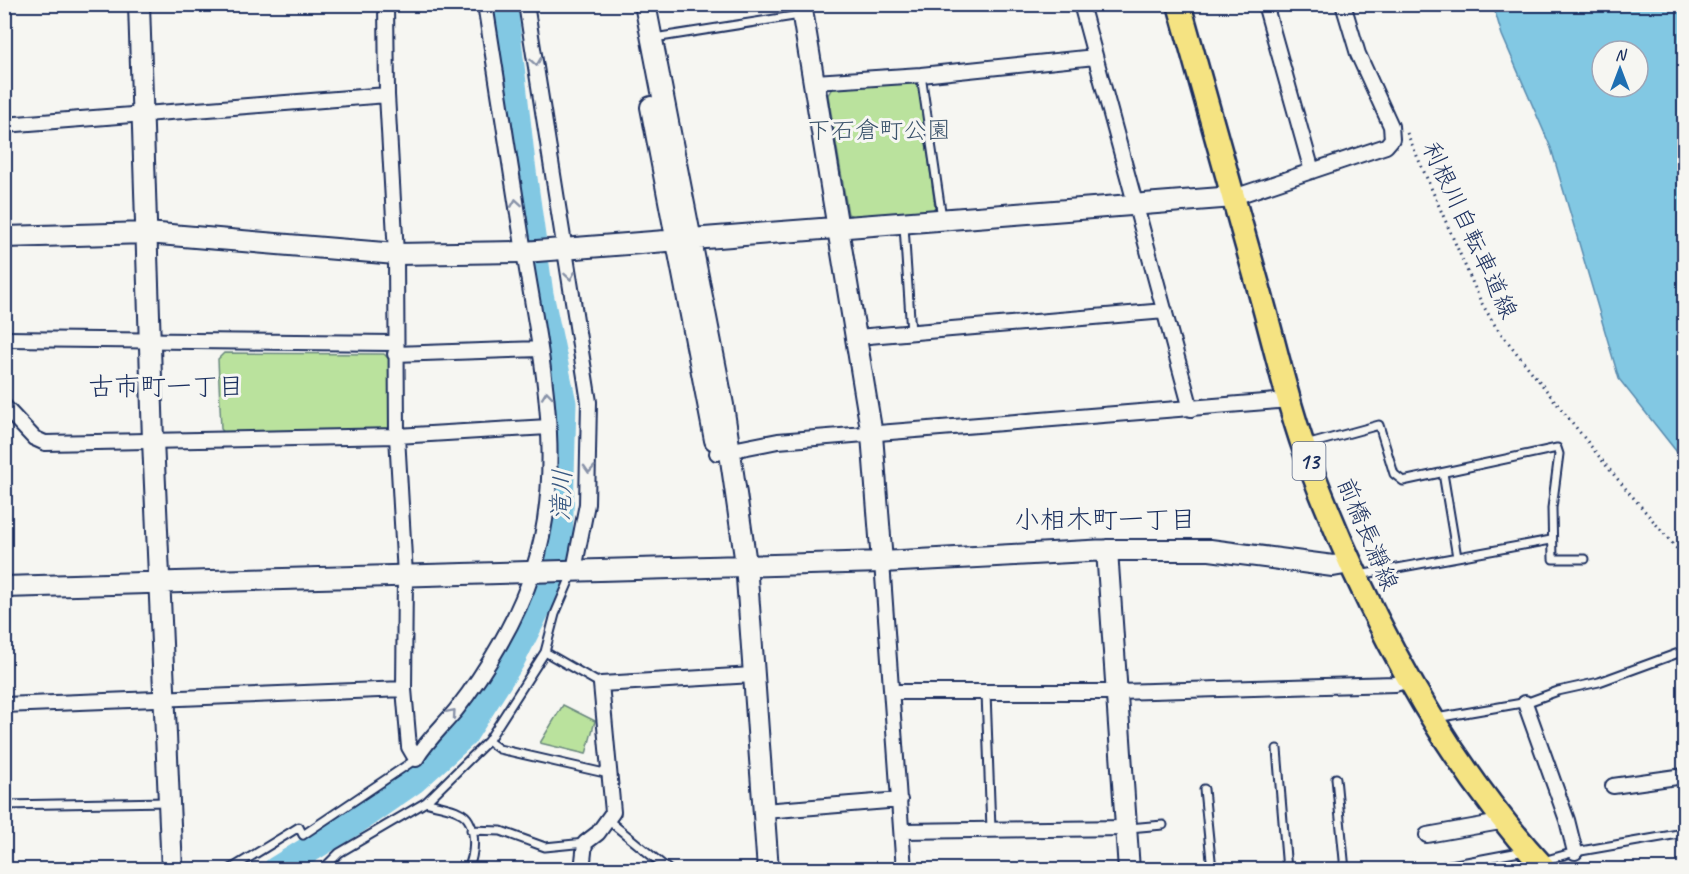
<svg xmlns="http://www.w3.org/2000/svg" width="1689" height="874" viewBox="0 0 1689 874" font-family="Caveat,'Klee One',sans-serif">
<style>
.green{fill:#bae29d;stroke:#6a887e;stroke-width:1.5}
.water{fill:#82c8e3;stroke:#598bae;stroke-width:1.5;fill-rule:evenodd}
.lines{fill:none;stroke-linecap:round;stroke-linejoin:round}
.river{stroke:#82c8e3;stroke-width:27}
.lane-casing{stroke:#1b2f5e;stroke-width:11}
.street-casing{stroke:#1b2f5e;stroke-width:18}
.secondary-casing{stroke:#1b2f5e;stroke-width:24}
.primary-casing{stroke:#1b2f5e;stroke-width:27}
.path{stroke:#1b2f5e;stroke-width:3;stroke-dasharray:1.5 4.5;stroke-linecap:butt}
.lane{stroke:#f6f6f2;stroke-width:7}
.street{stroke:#f6f6f2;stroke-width:14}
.secondary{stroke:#f6f6f2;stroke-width:20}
.primary{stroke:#f5e382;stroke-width:22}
.oneway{stroke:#8892a8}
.labels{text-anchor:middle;stroke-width:6;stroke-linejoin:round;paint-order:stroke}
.shield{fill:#f6f6f2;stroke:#5d6b8a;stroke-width:1.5}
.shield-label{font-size:22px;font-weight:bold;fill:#1b2f5e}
.park-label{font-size:24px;fill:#3b536b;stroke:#f6f6f2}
.street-label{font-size:24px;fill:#1b2f5e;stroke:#f6f6f2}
.neighbourhood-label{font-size:26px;fill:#1b2f5e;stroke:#f6f6f2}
.water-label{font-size:26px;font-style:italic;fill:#35557f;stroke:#f6f6f2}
</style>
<rect width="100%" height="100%" fill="#f6f6f2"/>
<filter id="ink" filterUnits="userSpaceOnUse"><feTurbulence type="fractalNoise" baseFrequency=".0167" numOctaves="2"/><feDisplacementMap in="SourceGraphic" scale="12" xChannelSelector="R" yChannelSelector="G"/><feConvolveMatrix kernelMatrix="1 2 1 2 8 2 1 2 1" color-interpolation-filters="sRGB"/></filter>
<g filter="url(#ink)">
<path class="green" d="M912,82l7,5 16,120 -3,4 -77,6 -7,-3 -20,-119 4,-7z
M224,353l160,1 6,6 3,64 -6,6 -160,6 -6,-7 -3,-70z
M563,705l32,16 -9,33 -46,-11z"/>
<path class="water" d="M1493,5h191v456l-65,-82 -68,-231 -49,-113zM1602,51h36v36h-36z"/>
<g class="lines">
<path class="river" d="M276,870l81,-50 56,-39 51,-46 47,-74 34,-68 14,-43 4,-147 -23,-109 -18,-130 -18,-160"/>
<g class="lane-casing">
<path id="lane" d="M654,38l146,-23
M921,75l21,143
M904,226l7,107
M1306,445l73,-20 15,49 9,7 154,-33 2,6 -7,54 1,51h32
M1443,473l14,84
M1359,575l192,-35
M545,652l56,32
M986,693l5,136
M1436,718l92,-16 30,-11 41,-9 85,-31
M488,741l11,8 110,25
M1277,749l10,121
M1336,778l9,92
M1204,789l8,81
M426,802c11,4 24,5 33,10 19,8 17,44 8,58
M4,805l163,-3
M608,820l61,50
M1129,828l34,-3
M471,830l30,1 44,16 40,-4
M1543,861l32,-9 109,-19
M229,870l70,-43 4,8 113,-76
M322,870l17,-17 87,-51 62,-61 57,-89 10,-38 18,-42
M1424,870l101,-19"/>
</g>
<g class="street-casing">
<path id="street" d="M386,4l1,91 9,159 1,182 8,139 -1,114 5,58 7,12
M526,4l63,398 -2,102 -13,66
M1081,4l110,405
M1265,4l47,167
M815,82l106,-7 174,-18
M4,125l383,-30
M1234,197l152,-51 6,-7 -1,-13 -33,-72 -15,-50
M857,337l308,-26
M4,339l390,4
M395,354l145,-5
M4,406l30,32 11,5 352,-7 151,-9
M717,453l61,-12 512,-41
M882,562l22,308
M891,692h227l277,-8 14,-4
M1525,703l42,117 8,32
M4,705l400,-16
M416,759c11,-19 26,-32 40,-49 30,-38 62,-92 77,-139 34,-104 8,-215 -9,-319 -13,-83 -26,-165 -39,-248
M1613,786l71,-10
M764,811l136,-11
M903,831l224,-3
M1427,835l79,-14
M582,870l3,-27 13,-10 15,-21 -12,-128 152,-9"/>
</g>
<g class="secondary-casing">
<path id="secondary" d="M139,4l14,436 19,430
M645,4l78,401 13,89 10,70 22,306
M801,4l71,431 10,127
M651,107l64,333
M4,237l143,-4 249,21 128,-2 710,-55
M1107,550l22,320
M4,587l878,-25 225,-12h103l123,16 17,-3"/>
</g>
<g class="primary-casing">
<path id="primary" d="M1179,4c27,95 54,190 80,285 17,60 30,121 52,179 55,144 129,287 235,402"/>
</g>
<path class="path" d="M1407,133l74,169 15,25 113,142 75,88"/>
<use href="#lane" class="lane"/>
<use href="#street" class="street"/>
<use href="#secondary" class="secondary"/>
<use href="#primary" class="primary"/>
</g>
<defs><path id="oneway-chevron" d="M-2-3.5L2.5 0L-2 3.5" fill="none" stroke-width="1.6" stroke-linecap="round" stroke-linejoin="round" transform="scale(1.5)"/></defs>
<g class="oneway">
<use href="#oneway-chevron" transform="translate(536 62) rotate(81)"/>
<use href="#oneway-chevron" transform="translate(516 203) rotate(-99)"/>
<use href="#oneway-chevron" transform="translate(570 276) rotate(81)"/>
<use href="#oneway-chevron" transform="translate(547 395) rotate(-96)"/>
<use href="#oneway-chevron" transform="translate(589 469) rotate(93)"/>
<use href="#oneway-chevron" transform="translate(452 713) rotate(-49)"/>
</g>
</g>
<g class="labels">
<rect class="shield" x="1292.5" y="442" width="33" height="38" rx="4.5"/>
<g class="shield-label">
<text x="1309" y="469">13</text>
</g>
<g class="park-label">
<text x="879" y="138">下石倉町公園</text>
</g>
<g class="street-label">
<text transform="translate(1470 230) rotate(65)" y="8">利根川自転車道線</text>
<text transform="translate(1368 534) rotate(67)" y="8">前橋長瀞線</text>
</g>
<g class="neighbourhood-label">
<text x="166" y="395">古市町一丁目</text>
<text x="1105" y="528">小相木町一丁目</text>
</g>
<g class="water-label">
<text transform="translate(561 495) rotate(-88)" y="9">滝川</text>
</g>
</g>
<rect width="1689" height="874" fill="none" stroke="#f6f6f2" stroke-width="24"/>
<rect x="12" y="12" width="1665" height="850" fill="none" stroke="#1b2f5e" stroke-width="2" filter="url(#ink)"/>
<g transform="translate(1620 69)"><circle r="28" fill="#f6f6f2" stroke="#9ea6b7" stroke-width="1.5"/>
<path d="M0-4.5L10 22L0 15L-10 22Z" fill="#1f6fb2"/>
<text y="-9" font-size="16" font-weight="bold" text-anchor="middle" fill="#1b2f5e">N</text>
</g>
</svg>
